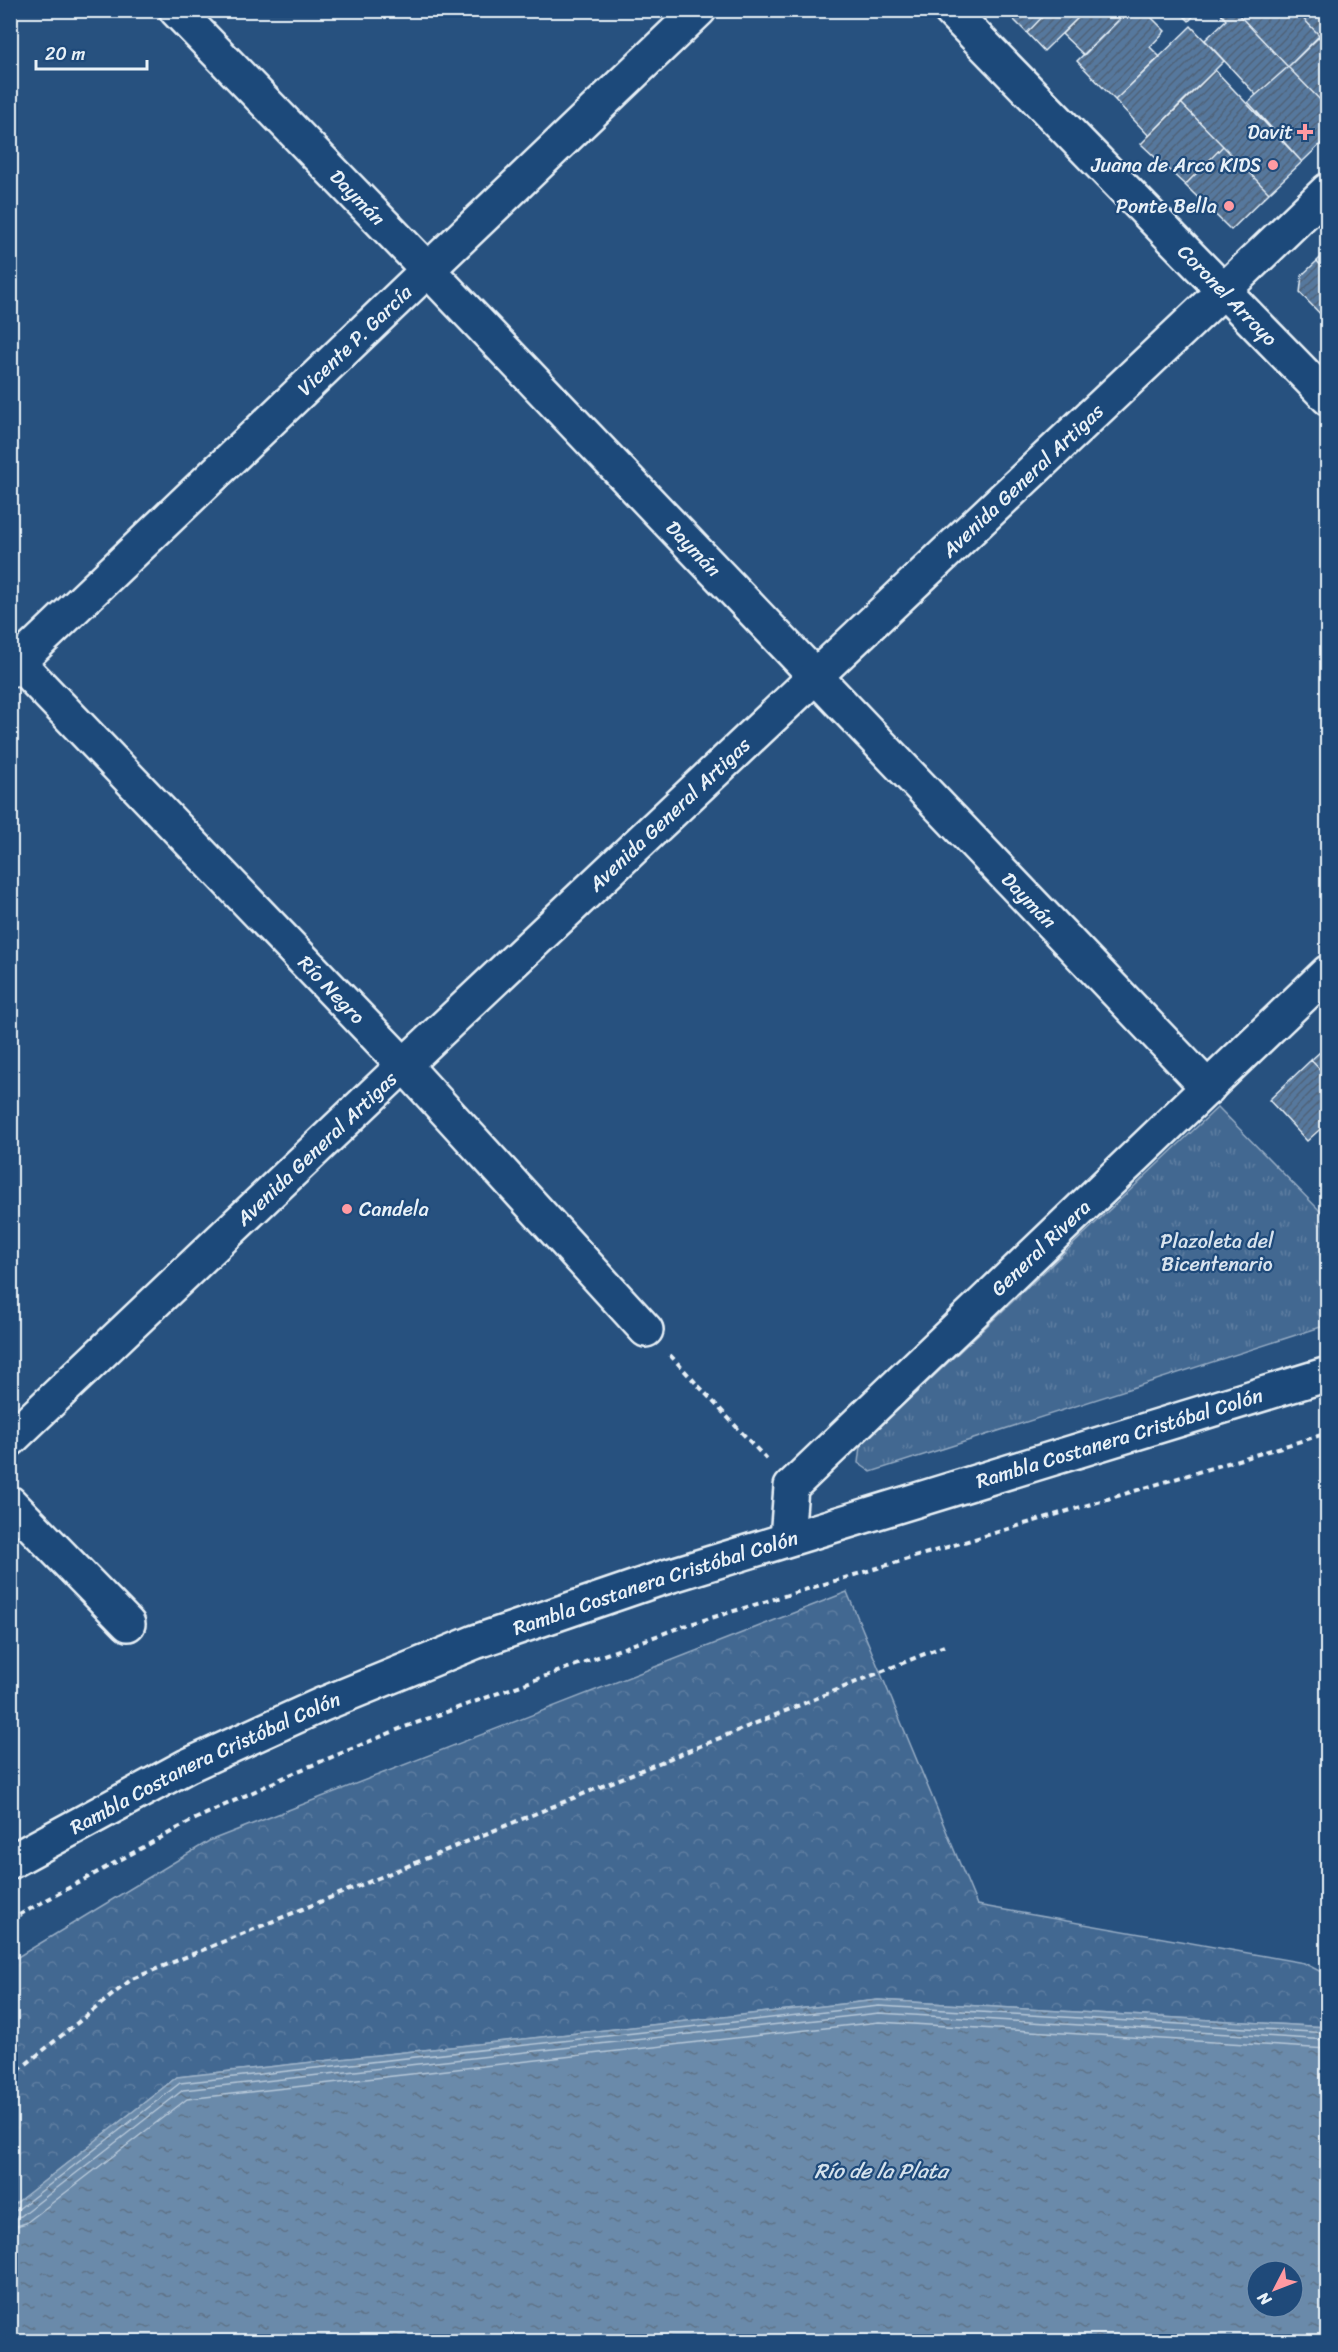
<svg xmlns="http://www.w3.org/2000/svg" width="1338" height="2352" font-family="Sriracha,sans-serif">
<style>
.forest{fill:url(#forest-crowns);stroke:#96acc4;stroke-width:1.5}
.park{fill:url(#park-tufts);stroke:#96acc4;stroke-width:1.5}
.water{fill:url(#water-ripples);stroke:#9db3c9;stroke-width:1.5;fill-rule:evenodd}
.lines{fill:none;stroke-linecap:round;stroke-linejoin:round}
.shore{stroke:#b6c8d9;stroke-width:1.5}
.building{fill:url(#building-hatch);stroke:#e8f1f8;stroke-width:1.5}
.minor-casing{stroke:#e8f1f8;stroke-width:38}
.tertiary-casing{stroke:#e8f1f8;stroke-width:38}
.path{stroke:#e8f1f8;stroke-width:4;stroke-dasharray:6 4.5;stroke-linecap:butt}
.minor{stroke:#1f4a7a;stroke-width:33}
.tertiary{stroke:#1f4a7a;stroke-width:33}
.poi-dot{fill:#ff9aa2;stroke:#1f4a7a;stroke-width:2}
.labels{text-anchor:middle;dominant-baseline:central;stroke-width:4.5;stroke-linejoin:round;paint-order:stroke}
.poi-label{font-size:20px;fill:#e8f1f8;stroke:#1f4a7a;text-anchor:end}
.street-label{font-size:20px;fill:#e8f1f8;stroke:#1f4a7a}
.park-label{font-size:20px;fill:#d8e3ee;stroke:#1f4a7a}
.water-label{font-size:21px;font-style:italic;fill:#d5e2ec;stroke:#1f4a7a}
</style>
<defs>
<pattern id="forest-crowns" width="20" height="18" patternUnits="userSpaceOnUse" patternTransform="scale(1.5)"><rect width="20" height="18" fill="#436891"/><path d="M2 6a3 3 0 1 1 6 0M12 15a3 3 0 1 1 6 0" fill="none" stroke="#5e7ea1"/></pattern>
<pattern id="park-tufts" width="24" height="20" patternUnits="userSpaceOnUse" patternTransform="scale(1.5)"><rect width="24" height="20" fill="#436891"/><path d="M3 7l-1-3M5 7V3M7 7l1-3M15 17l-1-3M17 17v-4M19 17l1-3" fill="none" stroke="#5e7ea1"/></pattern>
<pattern id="water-ripples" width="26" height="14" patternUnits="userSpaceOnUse" patternTransform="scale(1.5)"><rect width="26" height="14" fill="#6b8aaa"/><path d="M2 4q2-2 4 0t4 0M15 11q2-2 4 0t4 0" fill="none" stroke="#5e7388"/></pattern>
<pattern id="building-hatch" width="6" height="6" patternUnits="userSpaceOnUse" patternTransform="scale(1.5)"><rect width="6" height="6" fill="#57789d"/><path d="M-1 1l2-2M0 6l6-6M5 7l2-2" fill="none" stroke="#4f6278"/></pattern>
</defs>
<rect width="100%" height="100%" fill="#27517f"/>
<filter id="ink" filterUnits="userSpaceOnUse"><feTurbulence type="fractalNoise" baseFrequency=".0167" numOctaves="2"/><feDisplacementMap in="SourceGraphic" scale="12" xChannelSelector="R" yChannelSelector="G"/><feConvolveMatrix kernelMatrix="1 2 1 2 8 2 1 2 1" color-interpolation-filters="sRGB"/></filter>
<g filter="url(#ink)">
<path class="forest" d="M847 1592 977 1905 1304 1963 1327 1975V2027L878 2000 177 2077 11 2207V1961L209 1841Z"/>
<path class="park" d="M1218 1107 1327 1218V1325L871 1472 858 1463 860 1446Z"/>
<path class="water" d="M878 2000 1327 2027V2341H11V2207L177 2077ZM1257 2271H1293V2307H1257Z"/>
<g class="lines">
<path class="shore" d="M10 2211 17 2210 180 2083 879 2006 1328 2033
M10 2219 21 2216 183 2090 879 2013 1328 2040
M10 2228 26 2223 187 2099 879 2022 1328 2049"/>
</g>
<path class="building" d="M1004 10H1049L1027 33Z
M1049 10H1086L1044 51 1027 33Z
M1086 10H1129L1084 55 1062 34Z
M1129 10H1144L1165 31 1150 47 1160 57 1115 100 1077 61Z
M1178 10H1199L1189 21Z
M1218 10H1237L1238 14 1288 67 1256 95 1205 40 1226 20Z
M1242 10H1295L1320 36 1288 67 1238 14Z
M1295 10H1328V28L1320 36Z
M1191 26 1224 61 1149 136 1115 100Z
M1326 29 1328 31V108L1288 67Z
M1288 67 1328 108V137L1302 162 1248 102Z
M1215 70 1302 162 1269 193 1181 103Z
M1181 103 1223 146 1185 185 1141 144Z
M1223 146 1269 193 1231 230 1185 185Z
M1328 251V273L1317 261Z
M1317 261 1328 273V322L1300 293 1302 275Z
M1328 1045V1078L1311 1060Z
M1311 1060 1328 1078V1122L1307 1141 1269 1100Z"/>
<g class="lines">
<g class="minor-casing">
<g id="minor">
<path id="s1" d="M176 10 428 270 1208 1088"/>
<path id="s2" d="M950 10 1328 398"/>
<path id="s3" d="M10 654 404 1065 646 1330"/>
<path id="s4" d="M10 670 699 10"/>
<path d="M10 1503 128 1624"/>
<path id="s5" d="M787 1539 791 1487 1328 972"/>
</g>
</g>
<g class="tertiary-casing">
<g id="tertiary">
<path id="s6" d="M10 1440 404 1065 1223 291 1328 190"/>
<path id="s7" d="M10 1862 187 1766 321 1705 475 1642 659 1579 1328 1374"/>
</g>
</g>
<path class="path" d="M670 1355 769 1462
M10 1920 193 1820 298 1771 402 1728 684 1626 1328 1433
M10 2077 132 1979 944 1646"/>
<use href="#minor" class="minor"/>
<use href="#tertiary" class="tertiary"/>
</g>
</g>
<g class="poi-dot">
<path d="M1302 123h6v6h6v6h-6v6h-6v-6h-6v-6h6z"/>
<circle cx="1273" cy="165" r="6"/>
<circle cx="1229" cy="206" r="6"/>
<circle cx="347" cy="1209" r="6"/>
</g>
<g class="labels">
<g class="poi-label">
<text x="1293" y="132">Davit</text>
<text x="1261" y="165">Juana de Arco KIDS</text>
<text x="1217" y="206">Ponte Bella</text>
<text x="359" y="1209" text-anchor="start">Candela</text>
</g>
<g class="street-label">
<text stroke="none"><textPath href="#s1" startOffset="261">Daymán</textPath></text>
<text stroke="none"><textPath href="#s2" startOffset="398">Coronel Arroyo</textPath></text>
<text stroke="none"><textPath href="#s4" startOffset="477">Vicente P. García</textPath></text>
<text stroke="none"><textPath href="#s6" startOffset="1395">Avenida General Artigas</textPath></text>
<text stroke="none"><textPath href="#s1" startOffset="747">Daymán</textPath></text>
<text stroke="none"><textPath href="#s6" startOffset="909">Avenida General Artigas</textPath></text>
<text stroke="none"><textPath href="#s1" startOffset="1233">Daymán</textPath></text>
<text stroke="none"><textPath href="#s3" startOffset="465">Río Negro</textPath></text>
<text stroke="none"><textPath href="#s6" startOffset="423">Avenida General Artigas</textPath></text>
<text stroke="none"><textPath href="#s5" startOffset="398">General Rivera</textPath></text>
<text stroke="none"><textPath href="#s7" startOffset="1191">Rambla Costanera Cristóbal Colón</textPath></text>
<text stroke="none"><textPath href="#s7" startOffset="705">Rambla Costanera Cristóbal Colón</textPath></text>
<text stroke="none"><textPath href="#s7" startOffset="219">Rambla Costanera Cristóbal Colón</textPath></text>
</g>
<g class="park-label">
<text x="1217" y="1241">Plazoleta del<tspan x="1217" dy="23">Bicentenario</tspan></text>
</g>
<g class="water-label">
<text x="881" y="2171">Río de la Plata</text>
</g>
</g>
<rect width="1338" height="2352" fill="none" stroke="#1f4a7a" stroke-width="36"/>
<rect x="18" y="18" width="1302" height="2316" fill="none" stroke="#e8f1f8" stroke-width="2" filter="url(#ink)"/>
<g transform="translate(1275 2289) rotate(228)"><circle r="28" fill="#1f4a7a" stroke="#6f8dac" stroke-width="1.5"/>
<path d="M0-4.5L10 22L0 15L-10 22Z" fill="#ff9aa2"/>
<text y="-9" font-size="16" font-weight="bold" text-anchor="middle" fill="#e8f1f8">N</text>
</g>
<path d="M36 60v9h111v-9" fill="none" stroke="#e8f1f8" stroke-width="3"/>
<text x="45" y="60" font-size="18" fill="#e8f1f8" stroke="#1f4a7a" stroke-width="4.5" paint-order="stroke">20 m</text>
</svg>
